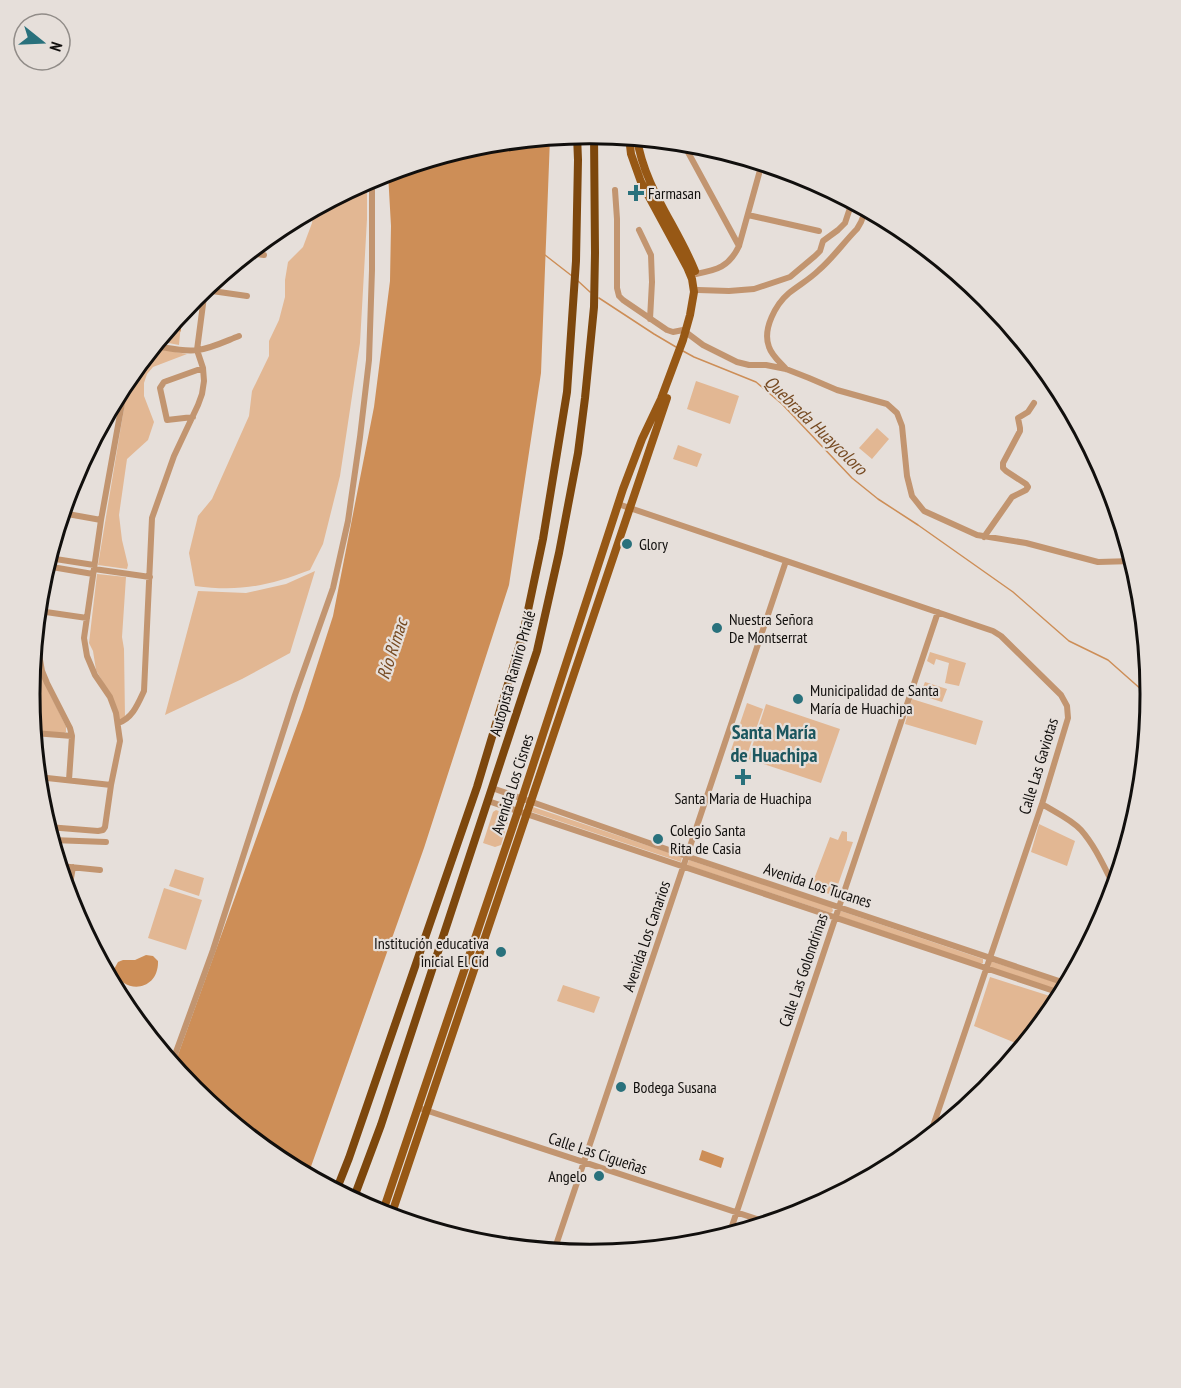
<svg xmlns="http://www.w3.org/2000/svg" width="1181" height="1388" font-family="'PT Sans Narrow',sans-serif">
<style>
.green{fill:#e2b793}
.water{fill:#cd8e57}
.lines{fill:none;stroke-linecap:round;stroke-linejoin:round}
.stream{stroke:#cd8e57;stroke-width:1.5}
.minor{stroke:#c29570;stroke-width:6}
.major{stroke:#975815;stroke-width:8}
.highway{stroke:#7d470d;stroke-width:8}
.poi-dot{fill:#29717c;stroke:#e6dfda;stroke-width:2}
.labels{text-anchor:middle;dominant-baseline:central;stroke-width:4.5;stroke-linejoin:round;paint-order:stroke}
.poi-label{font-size:16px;fill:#110f0d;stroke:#e6dfda;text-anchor:start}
.street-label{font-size:16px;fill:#110f0d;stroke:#e6dfda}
.water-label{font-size:18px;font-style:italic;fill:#764a22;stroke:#e6dfda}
.quarter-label{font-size:20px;font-weight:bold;fill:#1c565e;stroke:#e6dfda}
.rim{fill:none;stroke:#110f0d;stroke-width:3}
</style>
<rect width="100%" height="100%" fill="#e6dfda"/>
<path class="green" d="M367 181V219L360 343 340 476 323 544 310 570C268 586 240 592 195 586L189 553 198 516 212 499 249 416 252 391 269 356V341L279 320 285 297V280L288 262 303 247 312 223 314 209Z
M182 313 179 345 158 341Z
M153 348 187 354 153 367 147 374 144 383V396L154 422 148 440 127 459 119 515 122 540 128 565 127 569 98 565 128 384 135 369Z
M696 381 739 396 730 424 687 409Z
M877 428 889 439 872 459 859 448Z
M678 445 702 454 697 467 673 459Z
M315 571 290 653 242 679 165 715 198 591 246 593 286 584Z
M97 574 126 577 122 637 124 649 125 718 119 720 111 696 96 670 93 651 89 643Z
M35 641C35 673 53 699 66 726V732L64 733 34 731 30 694Z
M930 652 966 663 959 686 945 683 949 663 936 659 934 665 927 661Z
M925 682 947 689 942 702 920 695Z
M912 699 983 721 976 745 905 724Z
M747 703 763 709 747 755 731 750Z
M766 704 840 729 821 783 748 759Z
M533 807 682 857 681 862 532 812Z
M496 810 510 815 501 845 495 847 483 843 493 812Z
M1039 824 1075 841 1067 866 1031 852Z
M842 831 847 832V841L853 842 834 896 811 887 830 837 838 840Z
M689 860 832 907 833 911 831 913 687 865Z
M175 869 204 878 199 896 169 886Z
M164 888 202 900 186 950 148 938Z
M841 911 983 959V963L980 964 839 916 838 913Z
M991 962H993L1067 986 1064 992 990 967Z
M990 977 1056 998 1052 1011 1023 1046 974 1026Z
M563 985 600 997 594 1013 557 1001Z"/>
<path class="water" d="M550 138 541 373 509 585 424 848 308 1175 279 1160 194 1090 174 1066 303 709 333 616 374 407 390 281 391 226 388 173 481 144Z
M146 955 153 956 158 961C159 990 126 996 113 971L118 962 123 960H135Z
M702 1150 724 1158 721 1168 699 1160Z"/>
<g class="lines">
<path class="stream" d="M545 255 572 276
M578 281 590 292
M599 298 654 334 676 347
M180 331 181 314
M683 351 694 357 756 382 782 404 852 478 878 499 918 525 1013 592 1069 641 1108 660 1143 691 1150 705"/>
<path class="minor" d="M683 143 739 246
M615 190 617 219V288L619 296 623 300 667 330 673 332 683 330 703 345 737 362 749 365H766L786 369 809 378 837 390 887 404 897 413 902 426 907 476 912 496 924 511 977 535 1026 543 1098 562 1133 561
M748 215 819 231
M639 230 651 255 652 282 650 319
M249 253 264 255
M696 274C717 270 729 267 739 246L762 163
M205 290 247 296
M698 290 729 291 754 289 790 277 815 256 820 251 823 241 838 230 845 223 852 202
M154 346C169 348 183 352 198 350 212 348 226 341 239 336
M786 369C780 362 772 356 769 347 762 329 776 304 789 293 799 285 810 279 819 270 833 258 844 242 857 229L861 222 866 209
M193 417 167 420 160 388 164 382 203 368
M618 504 993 631 1001 636 1061 695 1067 706 1068 718 1042 804 929 1138
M62 513 101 520
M984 537 1012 497 1026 490 1028 487 1026 484 1006 471 1003 468V463L1020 431V428L1018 418 1028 412 1034 403
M49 558 94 565
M46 566 93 574
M94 569 150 577
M39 611 87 618
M41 611 37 643 42 671 47 683 70 728 72 736 69 780
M118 723C132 719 138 704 144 691L152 518 174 456 198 405 202 394 204 381 203 368 197 350 205 289
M34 733 72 736
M38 777 111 785
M492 788 692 858 1068 984
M488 801 1063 994
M1042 804C1055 812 1071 819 1081 830 1096 847 1105 869 1115 888
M48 827 98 831 103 830 105 827 111 785 120 741 116 713 110 697 95 675 87 656 84 638 101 520 126 381
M52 840 106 842
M60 866 100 870
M68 895 73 867
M172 1063 213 950 295 695 333 588 348 521 360 437 369 360 372 270V178
M419 1108 769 1223
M729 1235 938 612
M554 1251 786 561"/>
<path class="major" d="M637 138C644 187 677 226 695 271
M382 1214 518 811 623 489 642 439 661 399 683 340 690 315 694 292 692 279 687 267 641 182 631 154 629 137
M391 1216 667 398"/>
<path class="highway" d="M336 1191 349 1158 477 787 523 634 543 539 567 392 576 261 578 160 577 135
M353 1200 381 1125 537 651 559 553 578 453 585 398 594 307 595 253 594 134"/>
</g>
<g class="poi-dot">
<path d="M633 184h6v6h6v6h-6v6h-6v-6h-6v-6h6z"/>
<circle cx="627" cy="544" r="6"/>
<circle cx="717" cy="628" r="6"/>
<circle cx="798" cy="699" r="6"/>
<path d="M740 768h6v6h6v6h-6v6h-6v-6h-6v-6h6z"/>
<circle cx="658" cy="839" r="6"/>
<circle cx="501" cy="952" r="6"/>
<circle cx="621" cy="1087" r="6"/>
<circle cx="599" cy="1176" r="6"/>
</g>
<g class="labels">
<g class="poi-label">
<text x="648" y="193">Farmasan</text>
<text x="639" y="544">Glory</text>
<text x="729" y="619">Nuestra Señora<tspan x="729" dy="18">De Montserrat</tspan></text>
<text x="810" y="690">Municipalidad de Santa<tspan x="810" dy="18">María de Huachipa</tspan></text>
<text x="743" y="798" text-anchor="middle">Santa Maria de Huachipa</text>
<text x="670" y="830">Colegio Santa<tspan x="670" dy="18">Rita de Casia</tspan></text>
<text x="489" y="943" text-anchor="end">Institución educativa<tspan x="489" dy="18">inicial El Cid</tspan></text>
<text x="633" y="1087">Bodega Susana</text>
<text x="587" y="1176" text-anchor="end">Angelo</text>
</g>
<g class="street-label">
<text transform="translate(512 673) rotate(-74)">Autopista Ramiro Prialé</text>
<text transform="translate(1038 766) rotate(-73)">Calle Las Gaviotas</text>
<text transform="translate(512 784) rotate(-72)">Avenida Los Cisnes</text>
<text transform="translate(818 885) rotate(18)">Avenida Los Tucanes</text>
<text transform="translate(646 936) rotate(-71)">Avenida Los Canarios</text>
<text transform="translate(803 970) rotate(-71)">Calle Las Golondrinas</text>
<text transform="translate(598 1153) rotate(18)">Calle Las Cigueñas</text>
</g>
<g class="water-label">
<text transform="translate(816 425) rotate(44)">Quebrada Huaycoloro</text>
<text transform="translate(392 649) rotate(-72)">Río Rímac</text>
</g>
<g class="quarter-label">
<text x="774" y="732">Santa María<tspan x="774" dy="23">de Huachipa</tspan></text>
</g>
</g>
<path d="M0 0H1181V1388H0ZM40 694a550 550 0 1 1 1100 0a550 550 0 1 1-1100 0Z" fill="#e6dfda" fill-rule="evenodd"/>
<path class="rim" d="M40 694a550 550 0 1 1 1100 0a550 550 0 1 1-1100 0Z"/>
<g transform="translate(42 42) rotate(108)"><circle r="28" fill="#e6dfda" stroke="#918c88" stroke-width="1.5"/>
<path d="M0-4.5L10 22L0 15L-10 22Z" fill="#29717c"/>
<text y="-9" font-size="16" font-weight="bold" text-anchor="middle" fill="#110f0d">N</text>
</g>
</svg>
